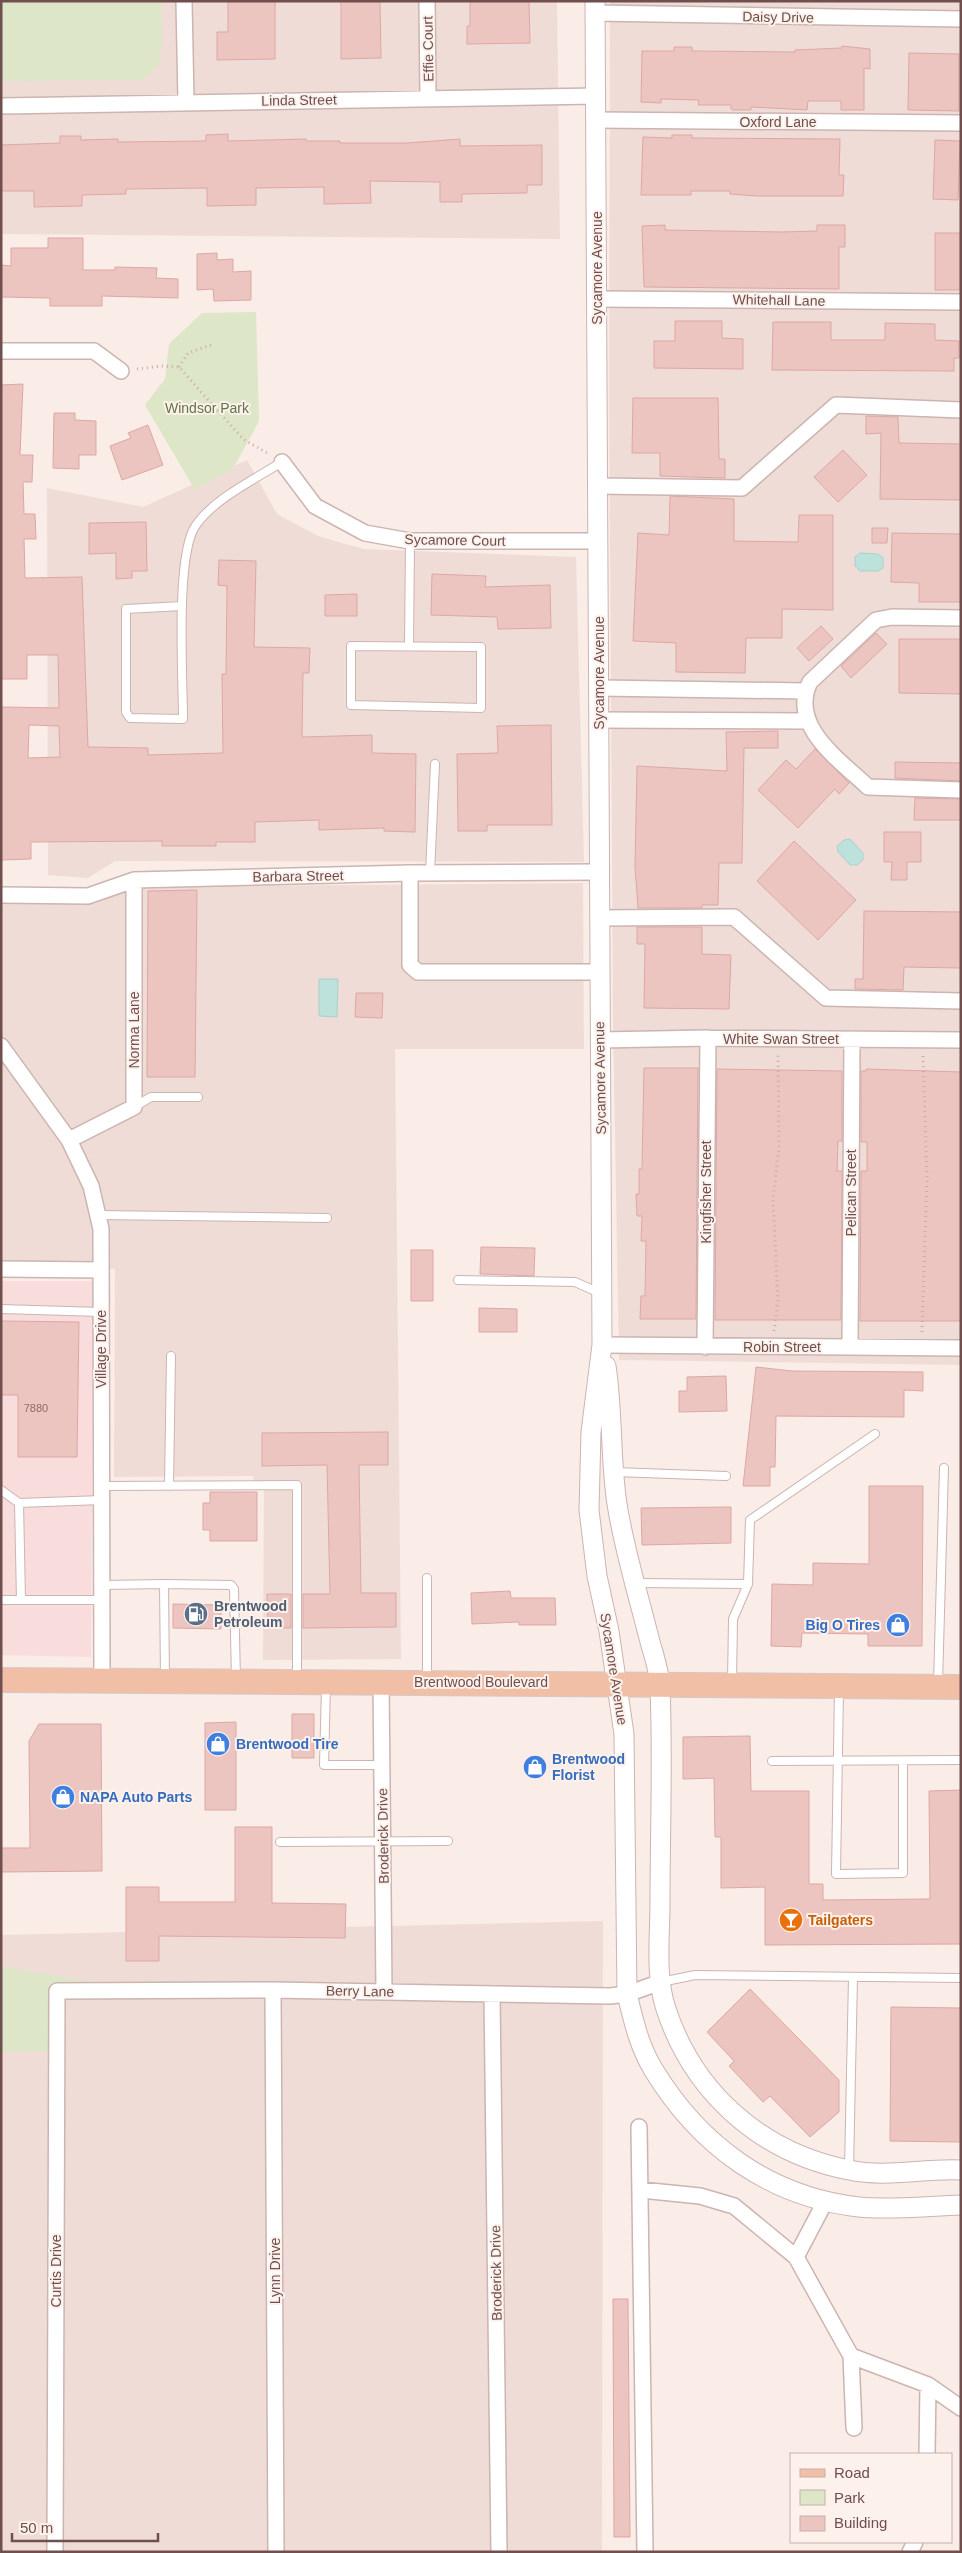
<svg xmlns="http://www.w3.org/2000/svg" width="962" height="2553" font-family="Helvetica,sans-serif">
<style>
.residential{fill:#f0dcd6}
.commercial{fill:#f9dcdc}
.green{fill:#dde6c7}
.water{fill:#bde1db;stroke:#a5d2ca}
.building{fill:#ecc5c1;stroke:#dda7a4;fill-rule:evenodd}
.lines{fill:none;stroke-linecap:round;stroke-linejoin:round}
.service-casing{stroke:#ccb4b1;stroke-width:10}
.minor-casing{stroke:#ccb4b1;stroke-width:18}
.tertiary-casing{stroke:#ccb4b1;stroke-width:21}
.primary-casing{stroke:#d4caca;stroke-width:26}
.path{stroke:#d1a8a5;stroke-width:3;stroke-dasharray:1 4;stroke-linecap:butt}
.service{stroke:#fff;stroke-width:8}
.minor{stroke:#fff;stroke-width:15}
.tertiary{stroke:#fff;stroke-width:19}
.primary{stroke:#f1bea6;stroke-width:24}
.labels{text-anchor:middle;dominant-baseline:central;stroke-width:4;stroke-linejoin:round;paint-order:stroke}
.number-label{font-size:11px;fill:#8f6c6b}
.street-label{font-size:14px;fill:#704f4e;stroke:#fdf1ec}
.park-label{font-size:14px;fill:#637548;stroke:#fdf1ec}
.service-label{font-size:14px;font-weight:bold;fill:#4e5e75;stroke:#fdf1ec;text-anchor:start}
.shop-label{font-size:14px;font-weight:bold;fill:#366cbe;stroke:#fdf1ec;text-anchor:start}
.food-label{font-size:14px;font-weight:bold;fill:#c56008;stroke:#fdf1ec;text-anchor:start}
</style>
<rect width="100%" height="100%" fill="#faece7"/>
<path class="residential" d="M1 1H557L560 239 1 234Z
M610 1H961V1365L619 1360 613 1022 609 385Z
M247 460 277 514 318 536 363 549 576 557 584 862 115 861 88 878 48 875 47 488 143 507Z
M583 883 584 1049H395L401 1659 263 1660 264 1488H256L253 1476 114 1477 115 1269 1 1267V888Z
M603 1921 602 2552H1V1935Z"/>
<path class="commercial" d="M1 1281H93L91 1657 1 1655Z"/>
<path class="green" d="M1 1H161C161 28 171 72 138 80L1 81Z
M256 312 259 421 233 469 195 490 145 405 165 379 169 344 202 313Z
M1 1966 97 1983 80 1982 54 1988 49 2002V2051L1 2052Z"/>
<path class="water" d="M860 553 878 554 883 558V568L878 571H860L855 566V557Z
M850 839 863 853V860L857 865H850L838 852 837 846 844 840Z
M319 979H338L337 1017 319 1016Z"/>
<path class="building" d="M228 1H275V59L217 60V32H228Z
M341 1H380L381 58 341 59Z
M470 1H529L530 43 467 44V26H470Z
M842 46 870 49V69L864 68V110H841V101H808L807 110 751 107V110H733L731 109V105H698L699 100 661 99V103L641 102 642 51H674V47H692V51L795 52V50L842 48Z
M909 53 959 54V111L908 110Z
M228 134V141L306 139V141H340V143H407L460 139V146L542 145V185H527V193L462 194V202H440V182L370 181 371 203 324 204V187L256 188V205L207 206V188L126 189V194L82 195V206L34 207V191H1V145L60 143V136H81V140L118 139V142L206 141V135Z
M672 135H692V138L840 139 839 175H844L843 196H757L730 194V191H691V195H641L643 137 672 138Z
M935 140 960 141 958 200 933 199Z
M665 225V230L782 232 817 231V225H845V247H839V289L644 287 642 226Z
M935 233H960V290H935Z
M48 238H83V270H115V267L157 268 156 278 178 279V298L102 296V306H50V298L1 297V265L11 266V248H48Z
M217 253V260L233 259V272L251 271V300L214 301 213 289 197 290V254Z
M675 321H722V338L743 339V369L654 368V341H675Z
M773 322H831V340H885V323L935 324V340L959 341V358H954V371L772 370Z
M23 384 20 455H33L32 482H23L24 514H35L36 539H24L25 578 82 577 88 747 148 748V755L223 753 222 674H226L227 586 218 585 219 560 256 561 254 647 310 648 309 673H303L302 737 372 735V753L416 754 415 832 384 831V828L319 830V820L255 822V842H216V846H162V841L31 842V859L1 860V707L59 708 58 655H27V679H1V385ZM29 725 59 726 60 757 28 758Z
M633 398H718L719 459H725V478L660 476V453H632Z
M54 413H75V420L96 421V455H79V469L53 468Z
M866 416 898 417 899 443 961 444V500L880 499 881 433 866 434Z
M148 425 163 465 122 480 110 446 131 438 128 433Z
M843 450 867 475 838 502 814 477Z
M670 496 734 499V541L798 542 799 515H833V610L782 609V638H746L745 673 676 672V643L633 641 638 533 669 535Z
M146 522 147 571H132V578L116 579V553L89 554V523Z
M872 528H888L887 543H872Z
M892 533 961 534V602H919V583L891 582Z
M432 574 486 576 485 587 550 585 551 628 498 629 497 617 431 615Z
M357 594V616H325V595Z
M821 626 833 639 809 661 797 648Z
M876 633 887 644 851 678 841 666Z
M899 639H961V694L899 693Z
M551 725 552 825H487V831H458L457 754 498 753 497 726Z
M778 731V748H744L742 863H719L718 905H702V908H638L635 867 637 766 727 771 726 732Z
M815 749 849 783 839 794 835 789 798 828 758 790 786 760 796 769Z
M895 762 961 763V781L895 778Z
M915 798 961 799V820H914Z
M884 832H921V862H907V880H891L892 862H884Z
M794 841 856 900 818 940 757 881Z
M197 890 195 1077H147L148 891Z
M864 911 961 912V968L904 967 903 990 855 989V979H863Z
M637 927H702V954L731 955 729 1009 644 1008 645 944H637Z
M356 993H383L382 1018 355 1017Z
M644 1068H698L696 1319H640L641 1296H645L646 1241H641L642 1216H637L636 1194H639V1169H642Z
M717 1069 842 1071V1141H838L837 1171H842L841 1320H715Z
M866 1069 961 1072V1321H860L861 1171H867V1142H861V1071H866Z
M481 1247 535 1248 534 1276 480 1274Z
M411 1250H433V1301H411Z
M479 1308 517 1309V1332H479Z
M1 1321 79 1322 77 1457H18V1395H1Z
M756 1367 792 1371 923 1372V1391L904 1390V1417L776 1416 775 1467H770V1486H743Z
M726 1376 727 1411 679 1412V1391H687V1377Z
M388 1432V1465H359L361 1593H396V1627L303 1628V1594H330L327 1465 262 1466V1433Z
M869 1486H923L922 1646H868V1634L802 1633 801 1647 771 1646 772 1584 813 1585V1563L869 1564Z
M210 1492H257V1541H210V1530H203V1503H210Z
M731 1507V1543L642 1545 641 1508Z
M510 1591 511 1598H555L556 1625H519V1622L472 1624 471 1593Z
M267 1594H291V1628H268Z
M173 1604 221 1605V1629L173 1628Z
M292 1714H314V1758H292Z
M236 1722V1810H205V1723Z
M39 1724H101L102 1871 1 1872V1848H30L29 1741Z
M750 1736 751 1791H809V1884H823V1900L930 1899 929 1791 961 1790V1944L765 1945V1887L721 1888V1837H715L714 1778 683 1779V1737Z
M235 1827H272V1903L346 1904 345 1938 159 1936V1961H126V1887H159V1902H235Z
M750 1989 839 2080V2112L810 2137 770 2096 763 2102 729 2066 734 2061 707 2032Z
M891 2007 961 2008V2142L890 2141Z
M613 2299H628L630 2537H614Z"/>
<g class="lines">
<g class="service-casing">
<path id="service" d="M182 606 126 609V712L130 718 183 719C183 678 175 554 196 525 214 499 255 479 282 462
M351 646 481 647V708L351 705Z
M409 646 410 541
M430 873 435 764
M134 1107 151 1097H198
M98 1215 327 1218
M458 1280 575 1282 600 1293
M1 1309 101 1312
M615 1472 726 1476
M102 1486 297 1485V1678
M169 1486 171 1356
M1 1490 19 1503 102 1500
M19 1503 21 1600
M427 1578V1680
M636 1583 748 1584 750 1520 875 1434
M102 1585 164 1584
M1 1600H102
M165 1679 164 1584 231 1585 234 1589 236 1680
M732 1682 733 1619 748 1584
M938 1684 944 1468
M326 1686 324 1765H382
M839 1689 836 1874 903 1873V1761
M772 1761 961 1760
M280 1842 448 1841
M661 1982 695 1975 961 1978
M849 2169 853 1977"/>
</g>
<g class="minor-casing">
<path id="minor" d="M184 1 186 102
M427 1 428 97
M595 13 961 19
M1 106 596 96
M596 120 961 123
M598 299 961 302
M1 351H94L121 371
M282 462 315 506 365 533 410 541H597
M597 486 742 488 836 405 961 410
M961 618 892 617 876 620 810 682C788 726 841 761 868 787L961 790
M600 688 805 691
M599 720 807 721
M410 873V965L418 972H599
M1 895 88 896 134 880 410 873 598 872
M600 918 734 917 826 998 961 1001
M600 1040 708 1038 961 1040
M1 1046 69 1140 91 1186 101 1229 102 1681
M69 1140 134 1107V880
M1 1269 101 1270
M602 1345 961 1348
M705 1347 708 1038
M850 1347 852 1039
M381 1681 384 1991
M273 1990 276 2552
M492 1995 499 2552
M639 2127 645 2552
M641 2190 700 2196 734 2206 796 2257 851 2356 854 2428
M796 2257 826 2200
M851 2356 928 2385 961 2408
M927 2454 928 2385
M55 2552 57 1991 273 1990 610 1996 627 1994 661 1982
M910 2552 915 2542"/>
</g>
<g class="tertiary-casing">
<path id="tertiary" d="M595 1 602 1345 591 1432 589 1510 597 1576 609 1631 624 1734 627 1994C633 2019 639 2046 653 2069 699 2145 769 2197 859 2207 890 2210 928 2206 961 2205
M606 1366C613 1411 610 1458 617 1504 624 1549 638 1594 649 1638 653 1654 660 1671 660 1688 663 1759 660 1831 660 1903 660 1937 655 1976 666 2009 694 2094 762 2153 849 2170 886 2178 923 2168 961 2170"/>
</g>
<g class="primary-casing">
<path id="primary" d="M1 1680 961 1687"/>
</g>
<path class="path" d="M179 367 188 353 214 344
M137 369 161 366 179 367 243 439 269 454
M774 1331 778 1302 773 1199 779 1148 778 1053
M922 1332 927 1177 923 1056"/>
<use href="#service" class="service"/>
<use href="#minor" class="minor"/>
<use href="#tertiary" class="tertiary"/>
<use href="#primary" class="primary"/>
</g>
<defs>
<g id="fuel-disc" transform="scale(1.25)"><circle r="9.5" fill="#5c6f8a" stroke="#fdf1ec"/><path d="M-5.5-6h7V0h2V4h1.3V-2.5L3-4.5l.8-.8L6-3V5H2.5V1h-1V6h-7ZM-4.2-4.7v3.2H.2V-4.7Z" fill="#fff"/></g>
<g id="shop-disc" transform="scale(1.25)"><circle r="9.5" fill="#3f7fe0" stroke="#fdf1ec"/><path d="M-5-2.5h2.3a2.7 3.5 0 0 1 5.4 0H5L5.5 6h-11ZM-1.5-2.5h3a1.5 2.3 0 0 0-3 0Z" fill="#fff"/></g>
<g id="bar-disc" transform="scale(1.25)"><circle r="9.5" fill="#e8710a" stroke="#fdf1ec"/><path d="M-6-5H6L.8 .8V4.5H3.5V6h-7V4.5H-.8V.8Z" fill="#fff"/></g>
</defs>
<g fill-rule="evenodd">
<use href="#fuel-disc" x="196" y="1614"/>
<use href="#shop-disc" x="898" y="1625"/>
<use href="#shop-disc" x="218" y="1744"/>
<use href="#shop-disc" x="535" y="1767"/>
<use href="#shop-disc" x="63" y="1797"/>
<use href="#bar-disc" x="791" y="1920"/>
</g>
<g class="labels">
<g class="number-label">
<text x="36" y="1408">7880</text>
</g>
<g class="street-label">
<text transform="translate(778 17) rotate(1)">Daisy Drive</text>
<text transform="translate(428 49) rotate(-91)">Effie Court</text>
<text transform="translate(299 100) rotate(-1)">Linda Street</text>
<text x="778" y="122">Oxford Lane</text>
<text transform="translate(597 268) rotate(-90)">Sycamore Avenue</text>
<text transform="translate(779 300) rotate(1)">Whitehall Lane</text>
<text transform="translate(455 540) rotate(1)">Sycamore Court</text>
<text transform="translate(599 673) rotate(-90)">Sycamore Avenue</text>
<text transform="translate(298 876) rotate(-1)">Barbara Street</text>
<text transform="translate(134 1030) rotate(-90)">Norma Lane</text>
<text x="781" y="1039">White Swan Street</text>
<text transform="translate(600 1078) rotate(-91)">Sycamore Avenue</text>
<text transform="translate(706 1192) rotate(-90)">Kingfisher Street</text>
<text transform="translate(851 1193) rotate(-90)">Pelican Street</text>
<text x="782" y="1347">Robin Street</text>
<text transform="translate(101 1349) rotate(-90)">Village Drive</text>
<text transform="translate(614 1669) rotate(81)">Sycamore Avenue</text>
<text x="481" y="1682">Brentwood Boulevard</text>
<text transform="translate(383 1836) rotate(-91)">Broderick Drive</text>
<text transform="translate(360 1991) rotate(1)">Berry Lane</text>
<text transform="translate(56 2271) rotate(-90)">Curtis Drive</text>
<text transform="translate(275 2271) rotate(-90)">Lynn Drive</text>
<text transform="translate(496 2273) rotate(-91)">Broderick Drive</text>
</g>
<g class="park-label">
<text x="207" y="408">Windsor Park</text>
</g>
<g class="service-label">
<text x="214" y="1606">Brentwood<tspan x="214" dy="16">Petroleum</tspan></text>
</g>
<g class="shop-label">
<text x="880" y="1625" text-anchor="end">Big O Tires</text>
<text x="236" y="1744">Brentwood Tire</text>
<text x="552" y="1759">Brentwood<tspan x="552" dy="16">Florist</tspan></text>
<text x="80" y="1797">NAPA Auto Parts</text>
</g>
<g class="food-label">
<text x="808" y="1920">Tailgaters</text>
</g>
</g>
<rect width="962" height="2553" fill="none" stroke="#704f4e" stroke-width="5"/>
<rect x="790" y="2453" width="162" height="90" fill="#fdf1ec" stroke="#c5b0ad"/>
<rect x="800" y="2469" width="25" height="8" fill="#f1bea6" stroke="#c5b0ad"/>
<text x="834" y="2478" font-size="15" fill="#704f4e">Road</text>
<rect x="800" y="2490" width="25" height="15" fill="#dde6c7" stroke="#c5b0ad"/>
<text x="834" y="2503" font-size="15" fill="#704f4e">Park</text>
<rect x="800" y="2516" width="25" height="15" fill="#ecc5c1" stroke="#c5b0ad"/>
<text x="834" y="2528" font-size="15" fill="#704f4e">Building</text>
<path d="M12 2533v8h146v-8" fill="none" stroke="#704f4e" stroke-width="2.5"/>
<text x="20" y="2533" font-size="15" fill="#704f4e" stroke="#fdf1ec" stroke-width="4" paint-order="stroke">50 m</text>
</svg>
